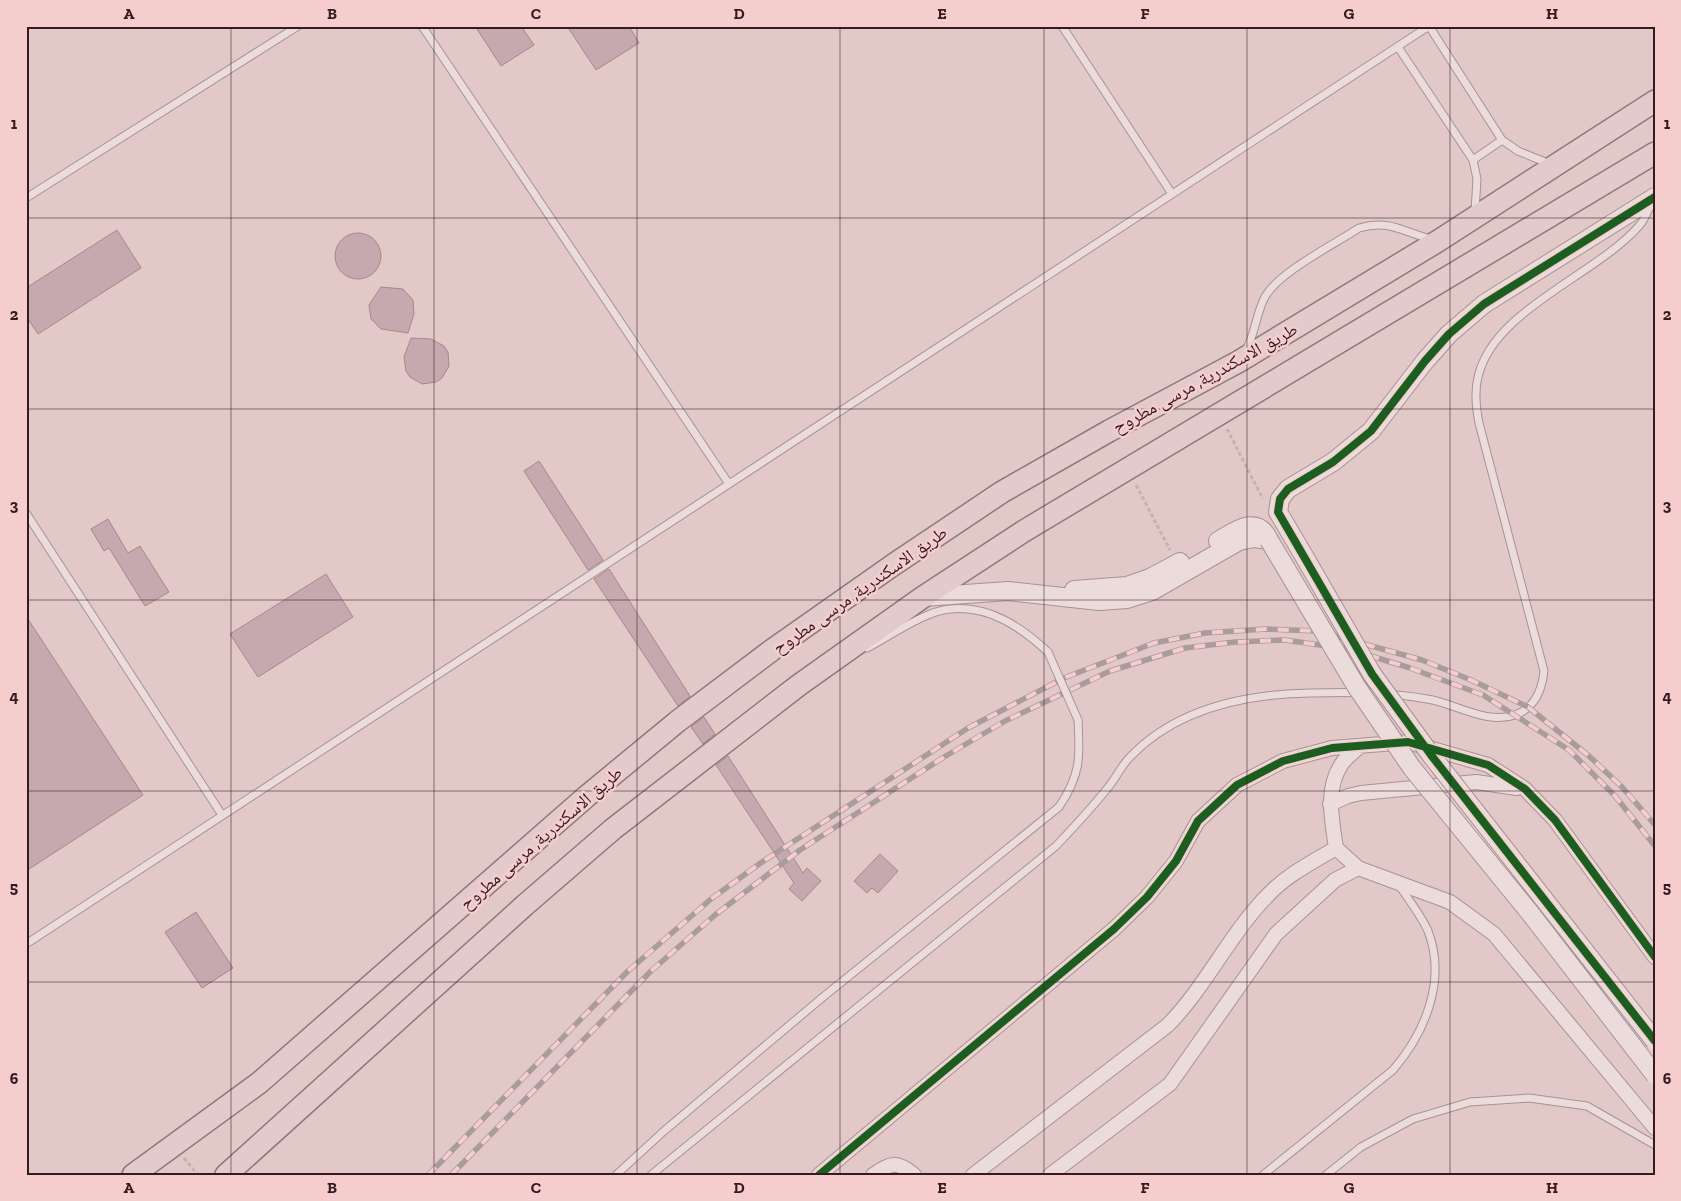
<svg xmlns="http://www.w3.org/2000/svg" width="1681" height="1201" font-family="'Zilla Slab','Noto Naskh Arabic',serif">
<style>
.building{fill:#c6a9ae;stroke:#a3888d}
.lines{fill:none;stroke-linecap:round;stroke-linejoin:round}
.service-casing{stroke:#a79294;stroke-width:9}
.minor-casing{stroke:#a79294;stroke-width:16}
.tertiary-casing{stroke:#a79294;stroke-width:20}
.primary-casing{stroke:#8d797b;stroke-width:24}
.path{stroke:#c3b2b3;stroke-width:3;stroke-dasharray:4 2.5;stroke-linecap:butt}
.service{stroke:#ebdbdb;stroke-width:7}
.minor{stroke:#ebdbdb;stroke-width:14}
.tertiary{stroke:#ebdbdb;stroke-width:18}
.primary{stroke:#e3cbcc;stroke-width:21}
.rail-casing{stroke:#aa9b9c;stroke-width:5.5}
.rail{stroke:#f6cdcd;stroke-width:4;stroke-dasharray:11;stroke-linecap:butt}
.service-bridge-casing{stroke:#a79294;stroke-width:9;stroke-linecap:butt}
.tertiary-bridge-casing{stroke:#a79294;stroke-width:20;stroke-linecap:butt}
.service-bridge{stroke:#ebdbdb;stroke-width:7}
.tertiary-bridge{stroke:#ebdbdb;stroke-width:18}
.cycleway-casing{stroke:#f6cdcd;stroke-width:11}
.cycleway{stroke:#1b5e20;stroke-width:8}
.grid{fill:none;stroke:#351b21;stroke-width:1;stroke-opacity:0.55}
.labels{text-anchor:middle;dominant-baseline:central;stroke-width:5;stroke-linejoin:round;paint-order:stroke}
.street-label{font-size:18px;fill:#351b21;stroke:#f6cdcd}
.neatline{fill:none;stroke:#351b21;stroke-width:2}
.grid-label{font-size:16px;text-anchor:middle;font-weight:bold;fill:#351b21}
</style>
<rect width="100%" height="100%" fill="#e3c8c8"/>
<path class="building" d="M475 26H521L534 45 501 66Z
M567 26H629L639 43 596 70Z
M117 230 141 268 38 334 26 316V288Z
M335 256a23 23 0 1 1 46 0a23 23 0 1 1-46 0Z
M381 287 403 289 413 300 414 314 408 333 381 329 371 319 369 305Z
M411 338 431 339 444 346 448 352 449 366 442 378 436 382 422 384 410 377 406 371 404 357Z
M539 461 603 560 588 570 524 471Z
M108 519 128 553 140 546 169 592 145 606 109 548 104 551 91 529Z
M609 569 690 696 678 706 594 579Z
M326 574 353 617 258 677 230 634Z
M26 616 143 795 26 871Z
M704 717 715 734 703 744 691 727Z
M728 756 803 873 807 868 821 881 802 901 789 889 794 883 716 765Z
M880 854 898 871 878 893 872 888 867 893 854 881Z
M196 912 233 968 202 988 165 932Z"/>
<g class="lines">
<g class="service-casing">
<path id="service" d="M422 26 729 484
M1062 26 1172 194
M1429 26 1502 140 1518 151 1550 164
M1398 47 1473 160 1477 179 1475 211
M1473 160 1502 140
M26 198 298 26
M1246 350C1255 334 1256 315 1264 299 1275 274 1335 244 1359 228 1389 219 1403 232 1431 239
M26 513 222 815
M867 648C890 636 925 611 950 609 989 605 1021 627 1048 652
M26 944 1429 26
M616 1175 664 1131 823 997 1059 807C1081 774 1080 758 1078 720
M651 1175 1056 846C1073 828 1090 810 1106 790 1115 780 1121 766 1130 757 1177 708 1246 694 1311 693 1350 692 1388 692 1427 699 1455 703 1486 725 1515 715 1535 708 1542 690 1544 671L1479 423C1476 408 1474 393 1478 377 1493 310 1595 276 1639 226 1644 221 1647 213 1650 206
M1263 1175 1393 1070C1425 1033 1447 980 1428 931 1421 915 1408 899 1399 885
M1326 1175 1361 1147 1413 1119 1470 1102 1529 1098 1587 1106 1655 1145"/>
</g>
<g class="minor-casing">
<path id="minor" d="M1360 746C1354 752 1345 758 1341 765 1325 790 1332 820 1336 848L1358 868 1450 902 1494 934 1655 1128
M1330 804 1348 796 1361 793 1476 782 1517 788
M819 1175 1114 929 1147 897 1176 861 1198 821 1237 785 1283 761 1332 748 1408 742 1488 765 1525 789 1555 820 1655 957
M873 1175C891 1163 896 1160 914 1175
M973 1175 1168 1025C1207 985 1230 933 1269 894 1288 874 1313 862 1336 848
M1050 1175 1170 1084 1276 934 1335 880 1358 868"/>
</g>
<g class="tertiary-casing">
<path id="tertiary" d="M1218 541C1235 531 1257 514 1269 540
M1304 556 1278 512 1280 499 1288 489 1333 462 1371 431 1425 361 1449 334 1484 304 1655 197
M1074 590 1127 586 1150 578 1180 562
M923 597 1008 591 1099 601 1127 599 1152 591 1239 541 1254 538 1269 540"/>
</g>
<g class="primary-casing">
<path id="primary" d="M133 1175 259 1083 587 796 678 721 772 650 893 565 1002 492 1109 431 1238 362 1438 241 1655 101
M226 1175 525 905 613 829 799 685 923 597 1024 531 1655 153"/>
</g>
<path class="path" d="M1227 429 1263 499
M1136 485 1170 550
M184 1158 198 1175"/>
<use href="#service" class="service"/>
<use href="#minor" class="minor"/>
<use href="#tertiary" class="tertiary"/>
<use href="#primary" class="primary"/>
<g class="rail-casing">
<path id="rail" d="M428 1175 628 971 711 899 762 862 968 728 1064 678 1154 643 1205 633 1266 629 1317 631 1422 660 1471 680 1528 707 1589 756 1622 787 1655 825
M451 1175 651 971 715 915 800 850 944 757 1005 721 1110 671 1185 648 1235 642 1285 640 1348 649 1410 668 1483 695 1569 750 1615 796 1655 846"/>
</g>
<use href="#rail" class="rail"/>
<g class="service-bridge-casing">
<path id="service-bridge" d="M1048 652 1078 720"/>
</g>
<g class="tertiary-bridge-casing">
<path id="tertiary-bridge" d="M1269 540 1356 686 1412 768 1530 913 1655 1075
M1304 556 1372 674 1431 755 1655 1041"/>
</g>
<use href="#service-bridge" class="service-bridge"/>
<use href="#tertiary-bridge" class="tertiary-bridge"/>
<g class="cycleway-casing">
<path id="cycleway" d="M1655 197 1484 304 1449 334 1425 361 1371 431 1333 462 1288 489 1280 499 1278 512 1372 674 1431 755 1655 1041
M819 1175 1114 929 1147 897 1176 861 1198 821 1237 785 1283 761 1332 748 1408 742 1488 765 1525 789 1555 820 1655 957"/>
</g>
<use href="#cycleway" class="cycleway"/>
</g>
<path class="grid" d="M231 26V1175M434 26V1175M637 26V1175M840 26V1175M1044 26V1175M1247 26V1175M1450 26V1175M26 218H1655M26 409H1655M26 600H1655M26 791H1655M26 982H1655"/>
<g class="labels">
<g class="street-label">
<text transform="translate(1205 378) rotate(-29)">طريق الاسكندرية, مرسى مطروح</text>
<text transform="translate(860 590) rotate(-35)">طريق الاسكندرية, مرسى مطروح</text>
<text transform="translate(541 838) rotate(-41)">طريق الاسكندرية, مرسى مطروح</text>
</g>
</g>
<rect width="1681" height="1201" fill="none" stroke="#f6cdcd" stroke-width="55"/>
<rect x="28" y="28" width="1626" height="1146" class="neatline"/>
<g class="grid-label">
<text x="129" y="19">A</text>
<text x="332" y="19">B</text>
<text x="536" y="19">C</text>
<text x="739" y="19">D</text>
<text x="942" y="19">E</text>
<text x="1145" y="19">F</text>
<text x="1349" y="19">G</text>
<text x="1552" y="19">H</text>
<text x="14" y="129">1</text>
<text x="1667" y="129">1</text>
<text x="14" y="320">2</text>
<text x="1667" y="320">2</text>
<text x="14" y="511">3</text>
<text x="1667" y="511">3</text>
<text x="14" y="702">4</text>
<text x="1667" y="702">4</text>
<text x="14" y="893">5</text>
<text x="1667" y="893">5</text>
<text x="14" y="1084">6</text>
<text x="1667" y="1084">6</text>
<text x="129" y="1193">A</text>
<text x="332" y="1193">B</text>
<text x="536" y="1193">C</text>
<text x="739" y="1193">D</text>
<text x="942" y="1193">E</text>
<text x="1145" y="1193">F</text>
<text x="1349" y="1193">G</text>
<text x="1552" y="1193">H</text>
</g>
</svg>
